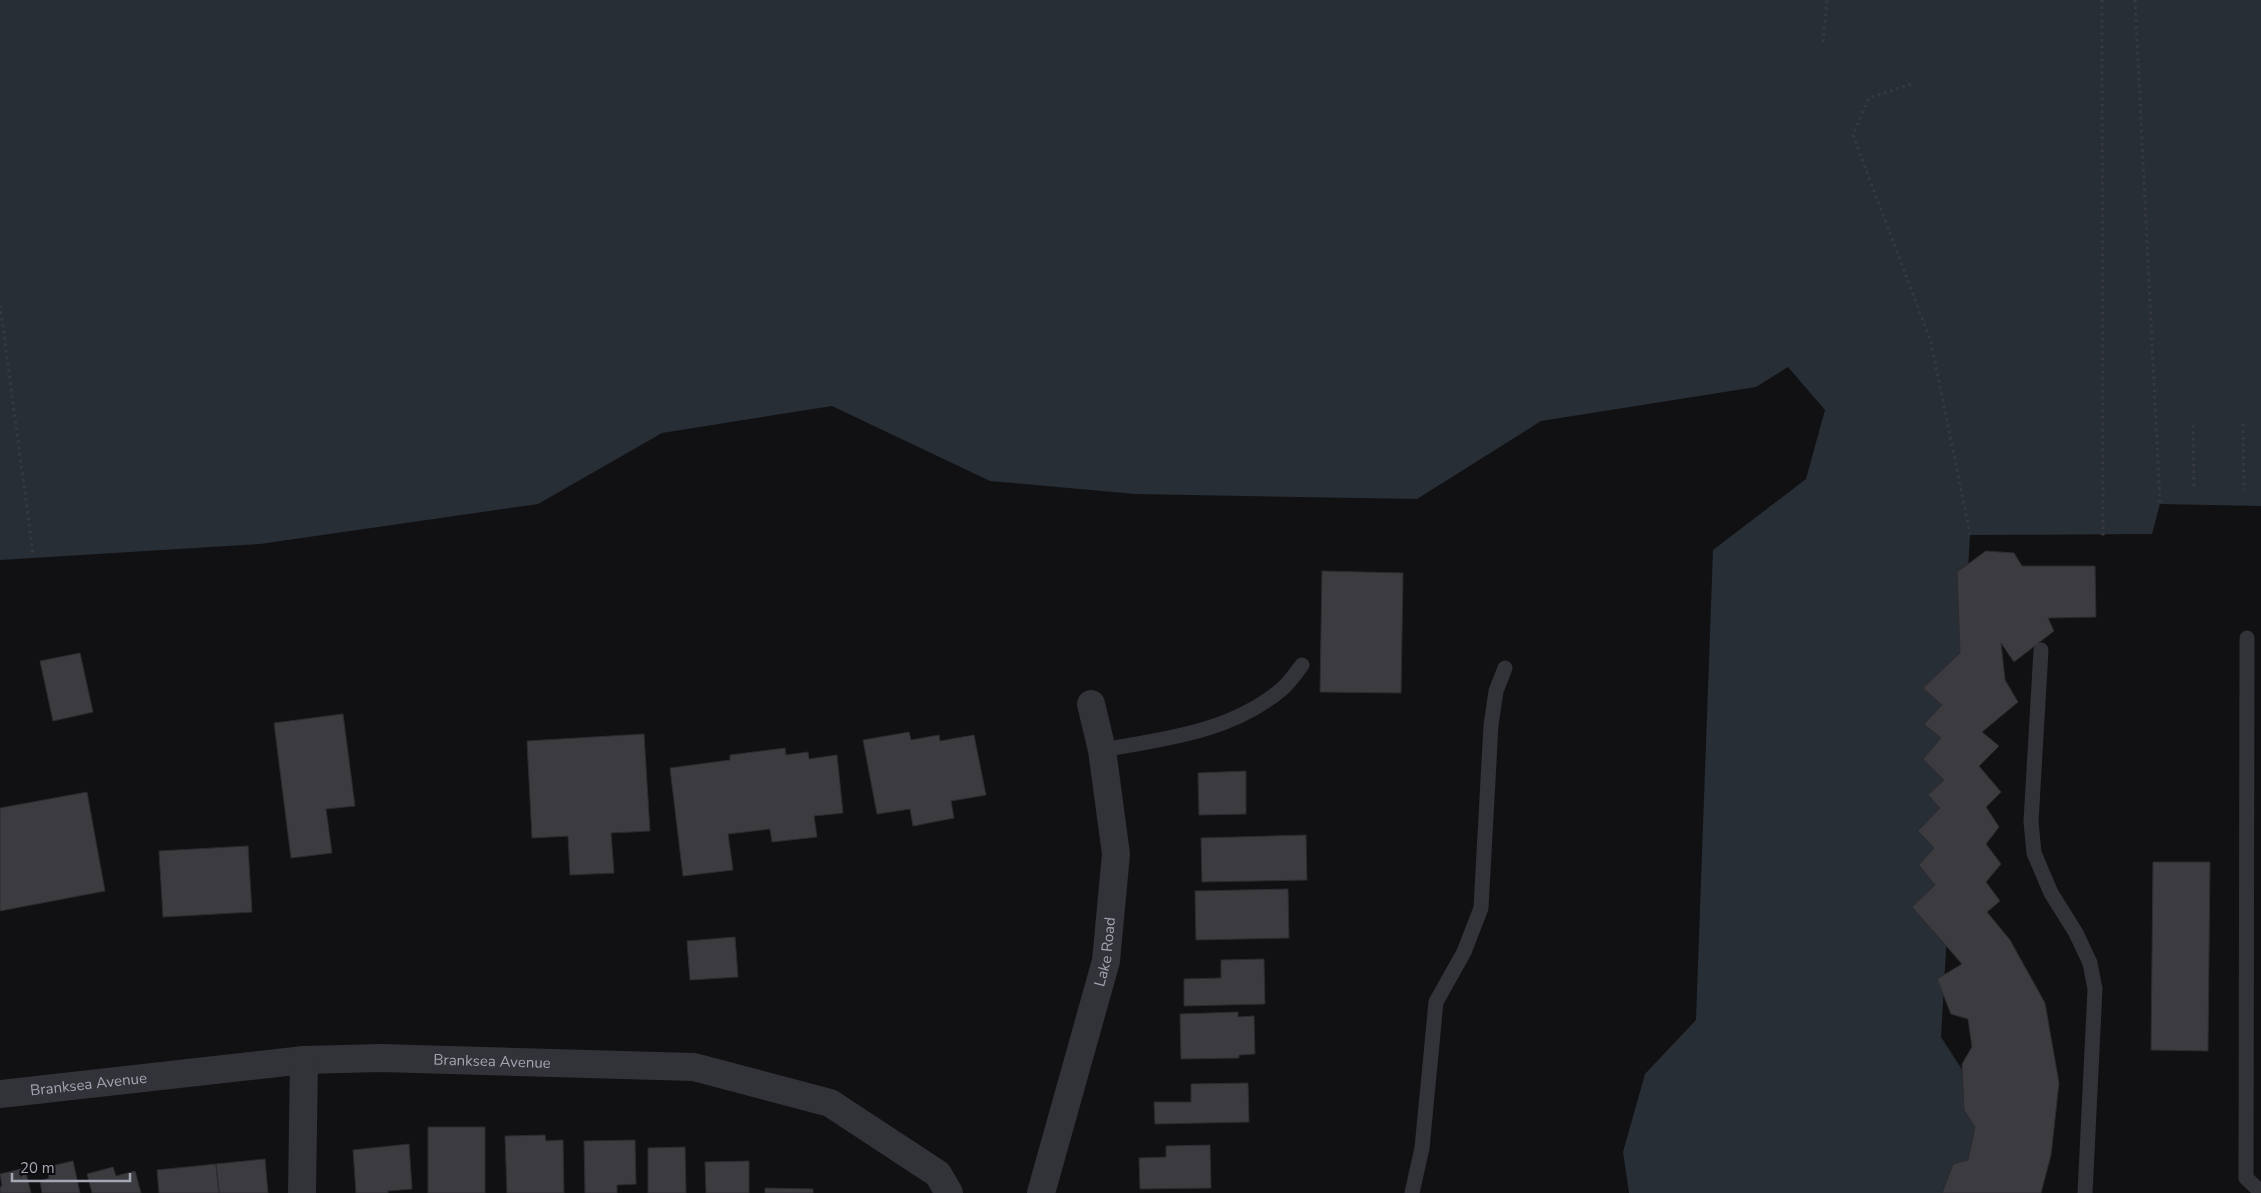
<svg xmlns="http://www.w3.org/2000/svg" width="2261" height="1193" font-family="'Nunito Sans',sans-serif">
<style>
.water{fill:#282e36}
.building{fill:#3c3b40;stroke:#2c2b2f}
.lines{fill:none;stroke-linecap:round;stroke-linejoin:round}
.path{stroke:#38393f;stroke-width:3;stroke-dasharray:2.5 4;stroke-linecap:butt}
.service{stroke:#323338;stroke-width:15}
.minor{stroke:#323338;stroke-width:28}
.labels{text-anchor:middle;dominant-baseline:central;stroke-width:4;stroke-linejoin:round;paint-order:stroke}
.street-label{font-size:15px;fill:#a3a6b3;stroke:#0d0c0e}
</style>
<rect width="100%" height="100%" fill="#111113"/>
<path class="water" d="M0 0H2261V506L2160 504 2152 534 1970 535 1941 1037 1981 1099 1986 1193H1629L1623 1152 1645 1074 1696 1020 1713 550 1806 479 1825 410 1788 367 1756 387 1541 421 1417 499 1135 494 990 481 832 406 662 433 538 504 260 544 0 560Z"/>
<path class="building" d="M1986 551 2014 553 2022 566H2095L2096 617 2048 618 2054 631 2014 662 2001 643 2005 680 2018 702 1982 732 1999 746 1979 766 2001 792 1986 807 1999 827 1986 844 2001 864 1986 882 2000 901 1987 912 2010 940 2045 1003 2059 1083 2051 1155 2041 1193H1942L1953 1164 1968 1160 1975 1127 1964 1110 1962 1064 1972 1047 1968 1019 1951 1014 1937 979 1962 964 1912 907 1935 885 1919 865 1934 848 1918 831 1940 808 1928 795 1944 780 1923 759 1941 738 1924 724 1942 705 1923 688 1960 653 1957 572Z
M1322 571 1403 573 1401 693 1320 692Z
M80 653 93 712 53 721 40 661Z
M343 714 355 806 326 809 332 853 291 858 274 723Z
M909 732 911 740 939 735 940 741 974 735 986 795 951 801 954 818 913 826 910 809 877 814 863 740Z
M644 734 650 831 611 833 614 873 570 875 568 836 532 838 527 741Z
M785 748 786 755 808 752 809 759 837 755 843 813 814 816 817 837 772 842 770 829 728 834 733 870 683 876 670 768 730 760V755Z
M1246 771V814L1199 815 1198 773Z
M87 792 105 891 0 911V808Z
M1306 835 1307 880 1202 882 1201 838Z
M248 846 252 912 163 917 159 851Z
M2153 862H2210L2208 1051 2151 1050Z
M1288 889 1289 938 1196 940 1195 891Z
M735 937 738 977 690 980 687 941Z
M1264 959 1265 1004 1184 1006V979L1221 978V960Z
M1238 1012V1017L1254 1016 1255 1054 1239 1055V1058L1181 1059 1180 1014Z
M1248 1083 1249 1122 1155 1124 1154 1102H1191V1084Z
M428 1127H485V1193H428Z
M545 1135 546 1141 563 1140 564 1193H507L505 1136Z
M635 1140 636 1184 617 1185V1193H585L584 1141Z
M409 1144 412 1189 388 1191V1193H356L353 1150Z
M1210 1145 1211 1188 1140 1189 1139 1158 1166 1157V1146Z
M685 1147 686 1193H648V1148Z
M265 1159 268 1193H219L216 1164Z
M73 1161 80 1193H42L40 1181 49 1178 47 1167Z
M749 1161V1193H706L705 1162Z
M216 1164 219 1193H159L157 1170Z
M113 1167 116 1176 135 1171 141 1193H92L87 1174Z
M25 1168 31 1193H0V1187L2 1186 0 1174Z
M765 1188 813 1189V1193H765Z"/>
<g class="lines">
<path class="path" d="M2102 0 2103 537
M2135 0 2160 504
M1823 42 1827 0
M1911 84 1869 98 1853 135 1931 342 1970 534
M0 305 33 554
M2243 424 2244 490
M2193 425 2194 490"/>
<path class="service" d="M2247 638 2246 1178 2261 1192
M2041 650 2031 822 2034 853 2051 893 2076 933 2090 963 2095 989 2085 1193
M1102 750C1165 739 1231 732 1282 689 1290 682 1296 673 1302 665
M1412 1193 1422 1148 1436 1002 1464 952 1481 908 1491 725 1496 691 1505 668"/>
<g class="minor">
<path id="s1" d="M0 1094 304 1060 381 1058 694 1067 830 1103 938 1174 949 1193"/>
<path d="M302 1193 304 1060"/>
<path id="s2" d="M1041 1193 1106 961 1116 854 1102 750 1091 704"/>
</g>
</g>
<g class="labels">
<g class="street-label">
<text stroke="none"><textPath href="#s2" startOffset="250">Lake Road</textPath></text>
<text stroke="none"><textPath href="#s1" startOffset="494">Branksea Avenue</textPath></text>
<text stroke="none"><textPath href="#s1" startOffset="89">Branksea Avenue</textPath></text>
</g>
</g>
<path d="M12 1173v8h118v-8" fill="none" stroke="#a3a6b3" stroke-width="2.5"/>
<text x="20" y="1173" font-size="15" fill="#a3a6b3" stroke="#0d0c0e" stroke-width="4" paint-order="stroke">20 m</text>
</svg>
